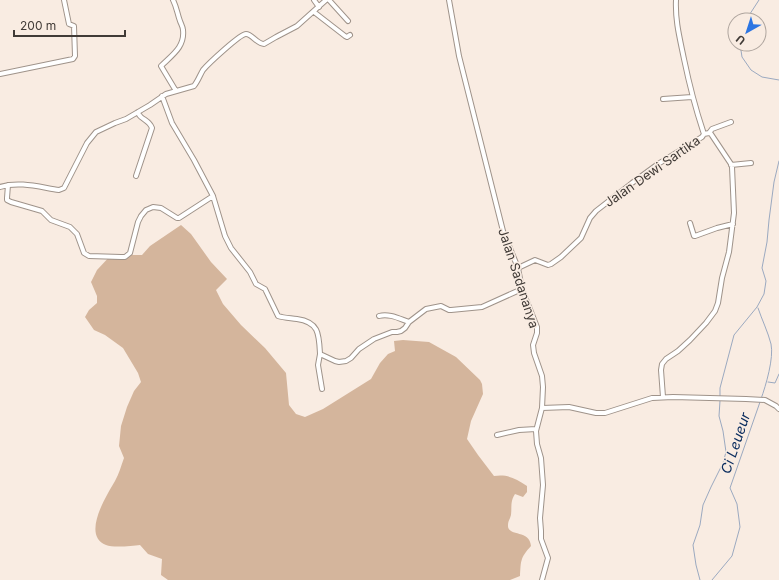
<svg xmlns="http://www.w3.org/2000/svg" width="779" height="580" font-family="Inter,sans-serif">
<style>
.green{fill:#d4b59c}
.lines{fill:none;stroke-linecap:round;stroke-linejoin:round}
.stream{stroke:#9ba9c0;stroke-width:1}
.minor-casing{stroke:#9f938a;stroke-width:6}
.minor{stroke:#fff;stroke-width:4}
.labels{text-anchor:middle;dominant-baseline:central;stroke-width:3;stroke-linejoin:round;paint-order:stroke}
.street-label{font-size:13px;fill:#413b37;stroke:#f9ece2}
.water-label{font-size:14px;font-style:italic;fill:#0a2c5e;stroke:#f9ece2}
</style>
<rect width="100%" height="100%" fill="#f9ece2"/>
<path class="green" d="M181 225 191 234 211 262 227 279 216 290 223 304 241 325 265 348 286 373 289 405 296 414 305 417 323 409 371 379 380 363 388 354 395 351 394 341 403 340 429 342 456 357 480 380 482 384 483 394 471 421 467 439 478 455 494 476C507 474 515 478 527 486V492L523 497 515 494C510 502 512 506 511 515 510 519 508 521 508 525 507 537 530 529 531 546 520 558 521 561 520 576L510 580H168L161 575 162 559 148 554 140 545C132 546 113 548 106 545 81 535 107 495 115 481 119 474 121 466 124 458L119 446 121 426 127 407 134 391 141 382 138 373 123 348 105 335 94 330 85 317 89 310 97 303V296L91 282 97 270 112 254 129 255H142L150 246Z"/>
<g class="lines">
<path class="stream" d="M746 20 759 0
M740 44 742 57 751 70 762 77 779 80
M758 308C762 320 768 332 771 344 774 358 766 385 761 399
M768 382 775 383 779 374
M720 397V388L734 335 757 307 764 294 766 281 762 268 767 242 769 220 774 182 779 161
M700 580 696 565 693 545 700 525 703 505 711 487 723 463 726 452 723 431 719 416 720 401
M712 580 732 556 740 527 737 504 730 488 760 402"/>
<g class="minor-casing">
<path id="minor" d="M173 0C177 8 177 13 180 21 181 24 183 27 183 30 185 47 172 55 161 66L176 91
M314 0 319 7
M329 0 348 21
M449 0 459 56 503 231 518 268 522 289 537 327V333L533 345 534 353 542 376 543 387 542 408 536 431 537 444 541 458 543 485 540 518 541 531V539L548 558 542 580
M314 12 345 36 347 37 350 35
M0 74 73 59 75 56 74 26 69 24 64 0
M162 96 172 123 194 160 213 196 225 236 231 248 250 272 256 284 265 289 278 316C284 318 290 318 297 319 319 322 319 334 320 354L335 361 339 362 346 361 351 358 359 349 374 339 392 332H397L401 331 405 328 409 322 426 309 441 306 449 310H451L482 307 522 289
M663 99 692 97
M709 133 712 129 731 122
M731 165 751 163
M136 176 152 128C150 122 146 121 141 117 140 116 138 113 138 112
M8 185 7 198V200L11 202 42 211 51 220 70 227 77 234 84 253 89 256 121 257H125L130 253 138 222 141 216 146 210 153 207 161 208 177 218H179L213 196
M0 187C19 181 39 187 59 190L64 188 87 143 96 132 115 123 126 119 150 105 166 94 194 86C198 81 200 75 203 70 208 64 240 34 246 34 252 34 257 44 264 44L276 37 297 26 326 0
M690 223 694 236H695L717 228 733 224
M518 268 535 260 548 265 551 264 561 257 581 238 590 218 596 211 632 183 658 164 702 137 704 134 703 131C695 107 689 83 684 59 680 39 675 21 676 0
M379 316C389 313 400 319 409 322
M320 354 318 365 322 389
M663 397 661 370 662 364 666 359 678 351 690 340 706 323 715 311 718 303 722 278 729 252 734 213 732 167 731 164 711 134 709 133 704 134
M542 408 569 407 596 413H605L652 398 673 397 746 399 765 400 776 406 779 409
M497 435 519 430 536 429"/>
</g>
<use href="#minor" class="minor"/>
</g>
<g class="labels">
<g class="street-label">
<text transform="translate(652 171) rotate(-35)">Jalan Dewi Sartika</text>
<text transform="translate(519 278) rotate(72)">Jalan Sadananya</text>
</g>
<g class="water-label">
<text transform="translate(735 443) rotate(-71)">Ci Leueur</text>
</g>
</g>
<g transform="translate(747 32) rotate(219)"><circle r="19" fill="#f9ece2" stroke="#afa59e"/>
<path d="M0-3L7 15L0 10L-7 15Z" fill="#2c75e2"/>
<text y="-6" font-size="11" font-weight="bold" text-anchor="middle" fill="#413b37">U</text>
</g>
<path d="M14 30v6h111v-6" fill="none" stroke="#413b37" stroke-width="2"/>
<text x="20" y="30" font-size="12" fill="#413b37" stroke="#f9ece2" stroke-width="3" paint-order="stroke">200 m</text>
</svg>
